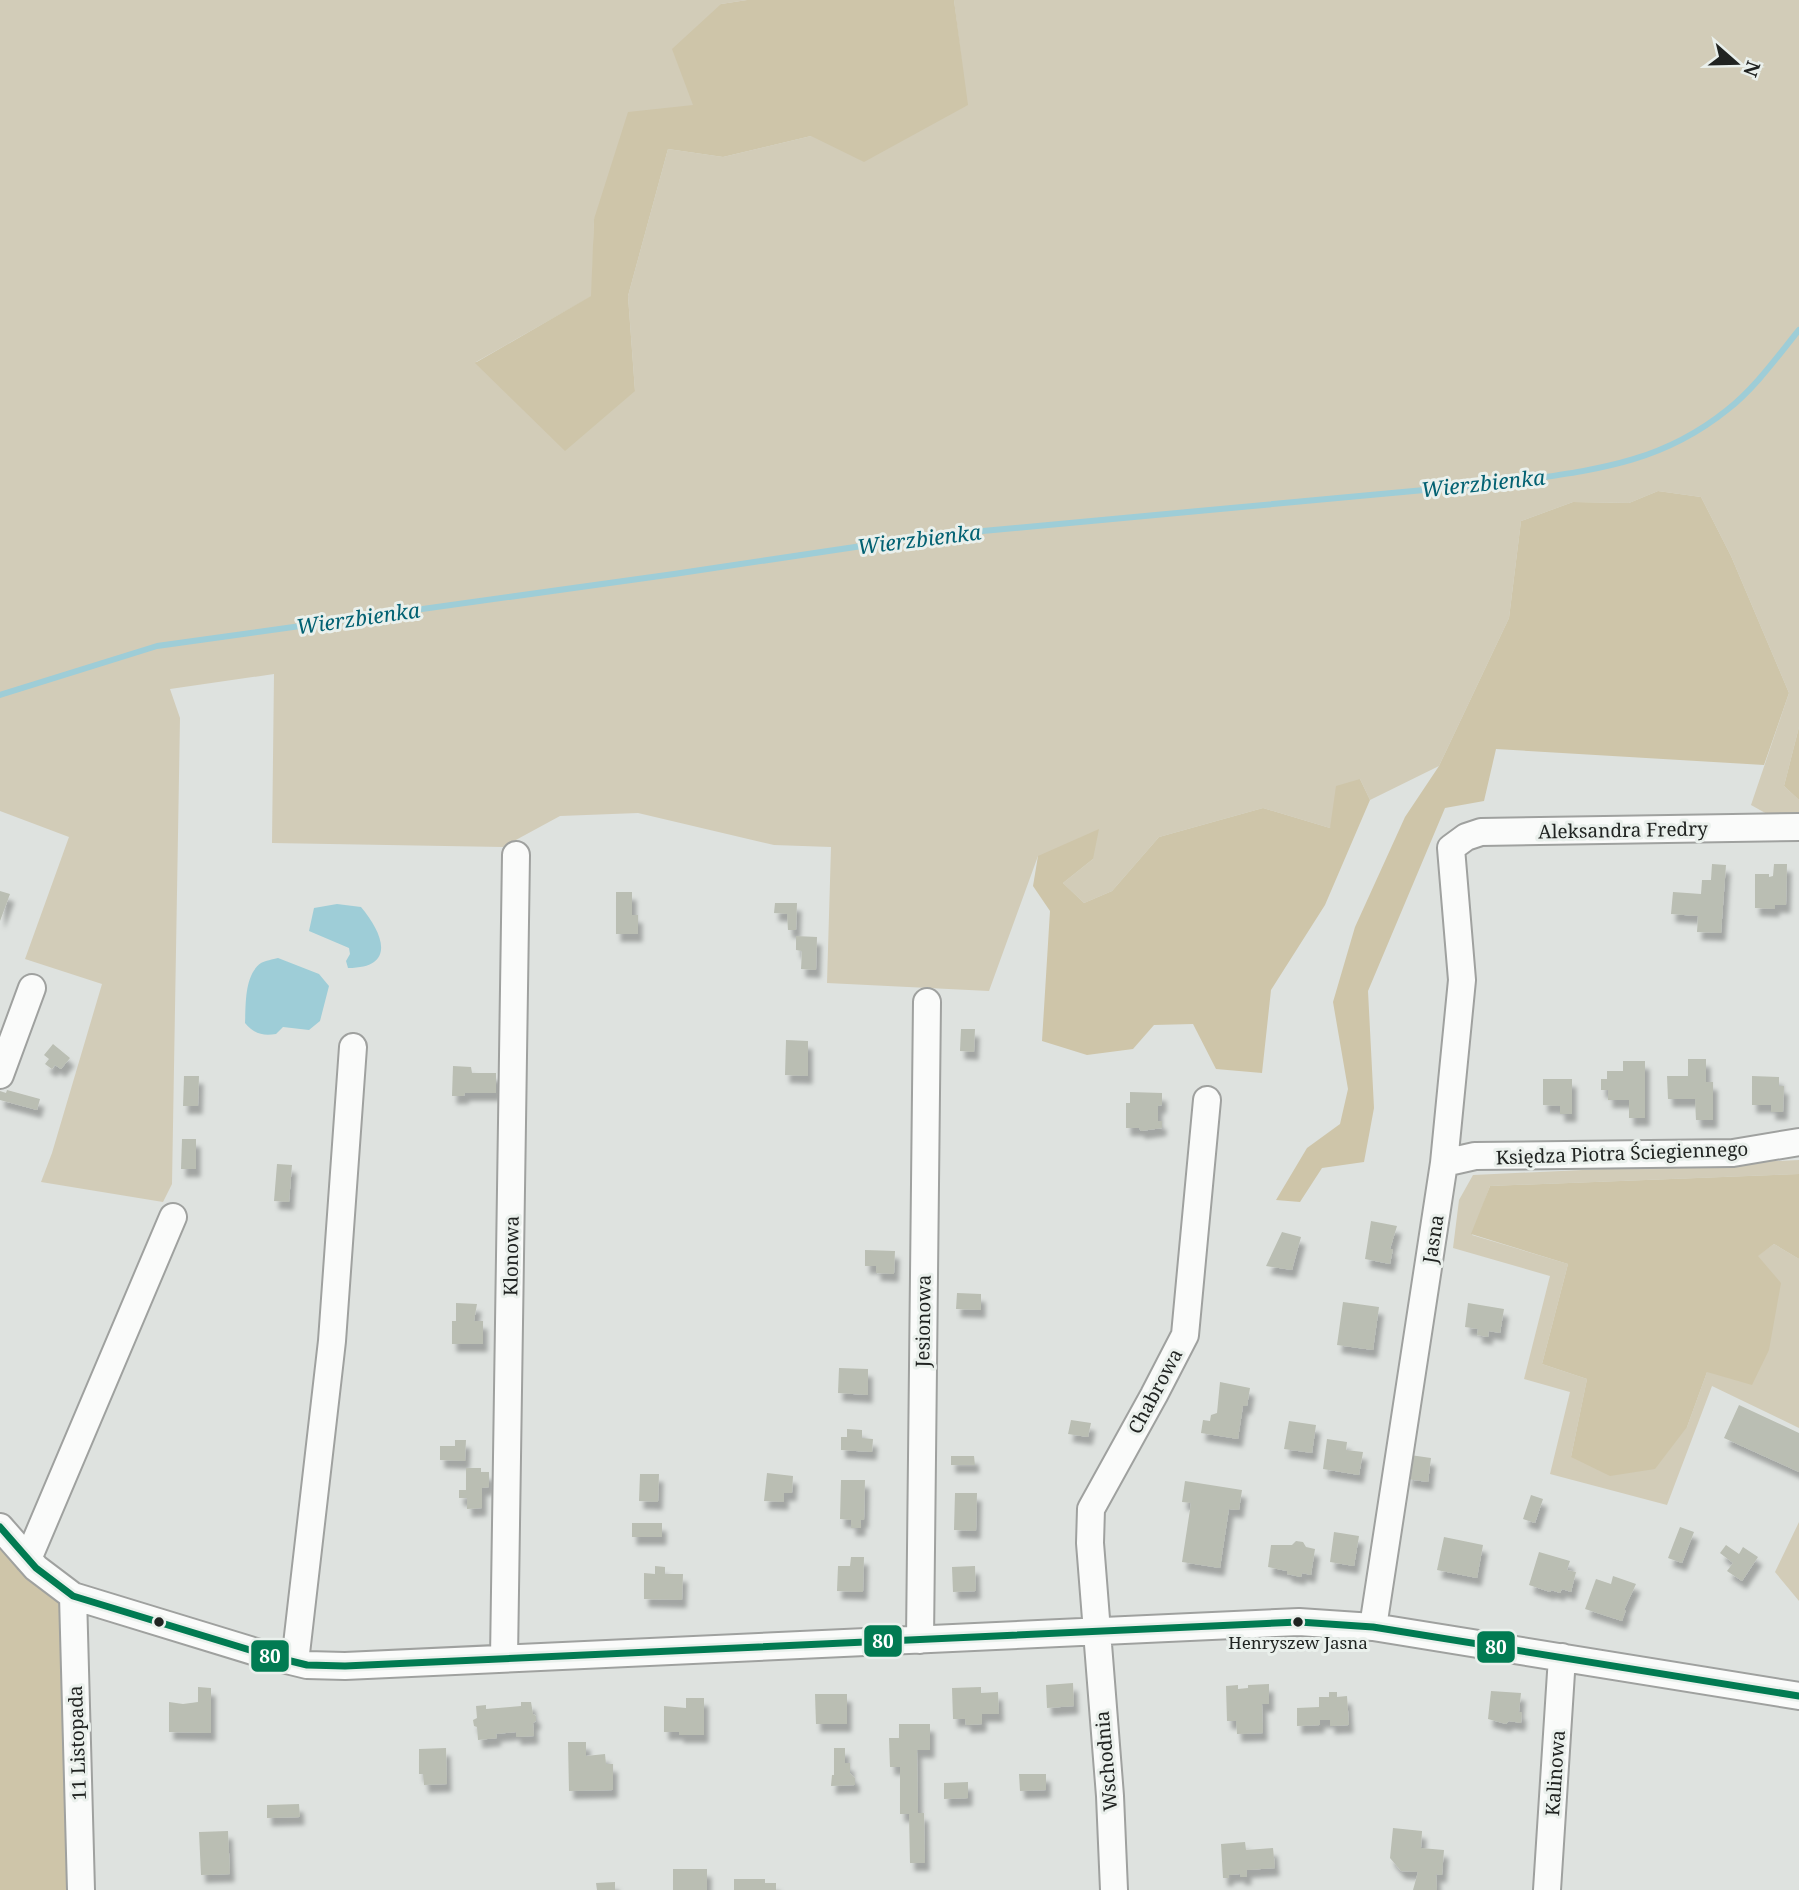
<svg xmlns="http://www.w3.org/2000/svg" width="1799" height="1890" font-family="'Noto Serif',serif">
<style>
.green{fill:#d2ccb8}
.forest{fill:#cec5a9}
.water{fill:#9ecdd7}
.lines{fill:none;stroke-linecap:round;stroke-linejoin:round}
.stream{stroke:#9ecdd7;stroke-width:6}
.building{fill:#babeb3;filter:url(#shadow)}
.minor-casing{stroke:#9fa19f;stroke-width:30}
.minor{stroke:#fafbfa;stroke-width:26}
.bus-1-casing{stroke:#eaf0ec;stroke-width:12}
.bus-1{stroke:#017b52;stroke-width:7}
.bus-dot{fill:#202321;stroke:#eaf0ec;stroke-width:2.5}
.labels{text-anchor:middle;dominant-baseline:central;stroke-width:6;stroke-linejoin:round;paint-order:stroke}
.bus-label{font-size:17px;fill:#202321;stroke:#eaf0ec}
.street-label{font-size:19px;fill:#202321;stroke:#eaf0ec}
.water-label{font-size:21px;font-style:italic;fill:#026172;stroke:#eaf0ec}
.line-badge{stroke:#eaf0ec;stroke-width:2.5}
.badge-label{font-size:19px;text-anchor:middle;font-weight:bold;fill:#fff}
</style>
<defs>
<filter id="shadow"><feDropShadow dx="4.5" dy="8" stdDeviation="2" flood-color="#0004"/></filter>
</defs>
<rect width="100%" height="100%" fill="#dee2df"/>
<path class="green" d="M0 0H747L721 4 693 105 594 219 592 296 476 362 635 391 628 296 668 149 723 157 811 136 967 105 954 0H1799V727L1784 786 1799 800V827H1790L1751 805 1789 693 1731 556 1701 497 1658 491 1629 503 1573 502 1521 521 1509 618 1439 766 1370 800 1360 779 1330 828 1263 808 1159 837 1112 891 1084 903 1063 883 1093 859 1038 856 989 991 827 983 831 847 774 845 638 813 560 816 503 847 272 843 274 674 170 689 180 718 172 1184 163 1202 41 1182 52 1153 102 984 25 959 69 837 0 811Z
M1799 1160V1174L1490 1186 1472 1235 1568 1264 1542 1364 1587 1379 1571 1457 1687 1427 1707 1372 1757 1256 1774 1244 1799 1259V1428L1712 1386 1667 1505 1550 1474 1570 1392 1524 1379 1550 1276 1453 1248 1459 1200 1473 1175Z
M1799 1522V1601L1775 1572Z"/>
<path class="forest" d="M747 0H954L968 105 864 162 811 136 723 157 668 149 628 296 635 391 565 451 475 363 591 296 594 219 628 112 693 105 672 49 721 4Z
M1658 491 1701 497 1731 556 1789 693 1764 765 1496 749 1484 801 1445 808 1368 991 1374 1108 1364 1162 1322 1168 1300 1202 1276 1200 1307 1148 1340 1124 1348 1089 1333 1002 1355 927 1405 817 1439 766 1509 618 1521 521 1573 502 1629 503Z
M1799 727V800L1784 786Z
M1360 779 1370 800 1325 905 1271 990 1262 1073 1216 1069 1193 1024 1154 1025 1133 1049 1087 1055 1042 1041 1050 911 1033 886 1038 856 1099 829 1093 859 1063 883 1084 903 1112 891 1159 837 1263 808 1330 828 1336 786Z
M1799 1174V1259L1774 1244 1758 1256 1781 1283 1769 1350 1752 1385 1707 1372 1687 1427 1655 1469 1610 1476 1571 1457 1587 1379 1542 1364 1568 1264 1471 1234 1490 1186Z
M0 1548 29 1580 63 1605 69 1890H0Z"/>
<path class="water" d="M337 904 361 907C383 933 397 968 348 968L346 961 350 954 349 948 309 931 314 908Z
M278 958 319 974 329 986 320 1021 309 1030 283 1027 276 1034C263 1036 254 1034 245 1023 246 1005 244 975 261 963 265 961 273 959 278 958Z"/>
<g class="lines">
<path class="stream" d="M0 695 157 646 674 574 929 536 1511 482C1593 470 1660 464 1727 410 1755 388 1777 357 1799 330"/>
</g>
<path class="building" d="M1712 864 1726 865 1721 933 1697 932 1698 916 1671 914 1673 892 1701 894 1702 880H1711Z
M1774 864H1787L1786 905H1775V909L1755 908V874H1769V877L1773 876Z
M0 891 10 894 0 921Z
M616 892H632V915H638V934H616Z
M775 903H797L796 930H788L787 914 774 913Z
M796 936 817 937 816 970 801 969 802 951 796 950Z
M961 1029H975L974 1052 960 1051Z
M786 1040 808 1041V1076L785 1075Z
M53 1044 70 1058 61 1069 55 1065 52 1069 45 1064 49 1059 44 1055Z
M1688 1059H1706V1082H1713V1120H1696L1695 1099H1668L1667 1076H1688Z
M1623 1061H1645V1118H1629V1100H1608V1090H1601V1079H1607V1071H1623Z
M453 1066 471 1067 472 1073H496V1093H465L464 1096H452Z
M184 1076H199L198 1106H183Z
M1752 1076 1779 1077V1086H1784L1783 1112H1771V1105H1752Z
M1543 1079H1572V1114H1560V1106L1543 1105Z
M7 1090 40 1099 37 1110 0 1100V1091L6 1093Z
M1130 1092 1162 1093V1105L1158 1106V1121H1162V1128L1141 1131 1139 1128H1126V1103H1130Z
M182 1139H196V1169H181Z
M277 1164 292 1165 289 1202 274 1201Z
M1371 1221 1397 1226 1390 1249H1393L1390 1264 1365 1259Z
M1282 1232 1301 1237 1292 1270 1266 1266Z
M865 1250 895 1251 894 1274 876 1273V1266H865Z
M957 1293 981 1294V1310L956 1309Z
M1343 1302 1379 1307 1373 1350 1337 1345Z
M456 1303 477 1304 474 1321H483V1344H452V1321H456Z
M1468 1303 1504 1309 1500 1333 1489 1331 1488 1337 1477 1335 1478 1329 1465 1327Z
M839 1368 868 1369V1395L838 1393Z
M1220 1382 1250 1388 1247 1406H1243L1238 1439 1201 1433 1203 1420 1210 1421 1211 1415 1217 1413Z
M1739 1405 1799 1433V1472L1724 1438Z
M1071 1420 1091 1423 1088 1437 1068 1434Z
M1289 1421 1316 1425 1312 1453 1284 1449Z
M847 1429 862 1430V1438L873 1439 872 1452 841 1450V1437H847Z
M1327 1439 1347 1442 1346 1450 1363 1452 1359 1475 1323 1469Z
M455 1440H466L465 1461 440 1460V1446H455Z
M1410 1455 1431 1458 1428 1482 1407 1479Z
M951 1456H974L975 1465H951Z
M466 1468H481V1472H489V1487L482 1488V1508L467 1509V1498H459V1490H466Z
M767 1473 793 1476 792 1493H784V1502L764 1501Z
M640 1474H659L658 1502 639 1501Z
M841 1480H865L864 1520H861V1528H851V1520L840 1519Z
M1185 1481 1242 1490 1239 1510 1229 1509 1220 1568 1182 1562 1191 1503 1182 1502Z
M955 1493H977L976 1531 954 1530Z
M1531 1495 1543 1499 1535 1523 1523 1519Z
M632 1523H662V1537H632Z
M1680 1527 1694 1532 1682 1563 1668 1558Z
M1334 1532 1359 1536 1354 1566 1330 1562Z
M1444 1537 1483 1545 1477 1578 1437 1570Z
M1296 1541 1303 1542 1306 1547 1315 1549 1311 1575 1302 1573 1301 1577 1287 1574V1571L1268 1567 1271 1545H1292Z
M1726 1545 1739 1554 1743 1547 1758 1557 1742 1581 1727 1571 1733 1563 1720 1553Z
M1539 1552 1570 1561 1567 1570 1576 1572 1571 1592 1562 1589 1560 1593 1551 1590 1550 1592 1529 1585Z
M851 1557H864L863 1592 837 1591 838 1566H850Z
M655 1566 665 1567V1574H683L682 1600 644 1599V1573L655 1574Z
M975 1566 976 1591 953 1592 952 1567Z
M1613 1576 1636 1584 1624 1610H1626L1622 1621 1585 1609 1596 1579 1611 1584Z
M1073 1683 1074 1706 1047 1708 1046 1685Z
M1269 1684V1704H1262L1263 1733 1237 1734 1236 1721H1227L1226 1686 1238 1685V1689L1248 1688V1685Z
M198 1687 211 1688V1733L169 1732V1702L183 1704 198 1702Z
M981 1687V1693L998 1692 999 1714H982V1724L966 1725 965 1719H953L952 1688Z
M1491 1691 1521 1693 1519 1712H1522L1521 1723 1509 1721 1506 1724 1488 1719Z
M1329 1692H1337V1697L1347 1696 1349 1725 1330 1726V1720H1320V1725L1297 1726V1708L1319 1707V1697H1329Z
M815 1694H847V1724H816Z
M686 1698H704V1735H679V1732H664V1706L686 1708Z
M521 1702H531L533 1714 536 1716V1721L533 1723 534 1736 516 1737V1732L496 1734 497 1738 478 1740 477 1727 474 1726 473 1720 477 1718 476 1706 486 1705V1709L521 1706Z
M899 1724H930V1750H917L918 1813H924L925 1863H910L909 1814H900V1767H890L889 1738H899Z
M568 1742H586V1756L605 1754 606 1764H613V1790L569 1791Z
M446 1748 447 1784 424 1785 423 1774H419V1749Z
M834 1748H845V1763H850V1773L855 1778V1785L831 1786 832 1775H834Z
M1019 1774H1046V1790L1020 1791Z
M968 1782V1798L944 1799V1783Z
M299 1804 300 1817 267 1818V1805Z
M1393 1828 1422 1831 1421 1848 1444 1850 1442 1875 1436 1874 1437 1890H1413L1418 1872 1401 1871 1390 1858Z
M228 1831 230 1874 201 1875 199 1832Z
M1245 1842 1246 1850 1273 1848 1275 1868 1247 1870V1877H1240V1874L1229 1875V1878H1223L1221 1844Z
M673 1869H707V1890H673Z
M734 1879H765V1883H776V1890H734Z
M615 1882V1890H597L596 1883Z"/>
<g class="lines">
<g class="minor-casing">
<path id="minor" d="M0 1075 32 988
M1444 1163 1475 1156 1733 1153 1799 1142
M0 1527 36 1568 73 1596 266 1655 307 1665 345 1666 1299 1622 1373 1627 1799 1696
M28 1559 173 1217
M73 1596 81 1890
M1373 1627 1444 1163 1462 980 1451 848 1466 837 1481 832 1799 827
M920 1640 927 1002
M504 1658 516 855
M295 1662 332 1341 353 1047
M1114 1890 1110 1796 1090 1543 1091 1509 1154 1395 1185 1335 1207 1100
M1547 1890 1562 1657"/>
</g>
<use href="#minor" class="minor"/>
<g class="bus-1-casing">
<path id="bus-1" d="M0 1527 36 1568 73 1596 266 1655 307 1665 345 1666 1299 1622 1373 1627 1799 1696"/>
</g>
<use href="#bus-1" class="bus-1"/>
</g>
<g class="bus-dot">
<circle cx="159" cy="1622" r="6"/>
<circle cx="1298" cy="1622" r="6"/>
</g>
<g class="labels">
<g class="bus-label">
<text x="1298" y="1642">Henryszew Jasna</text>
</g>
<g class="street-label">
<text transform="translate(1623 830) rotate(-1)">Aleksandra Fredry</text>
<text transform="translate(1622 1153) rotate(-2)">Księdza Piotra Ściegiennego</text>
<text transform="translate(1433 1239) rotate(-81)">Jasna</text>
<text transform="translate(511 1256) rotate(-89)">Klonowa</text>
<text transform="translate(923 1321) rotate(-89)">Jesionowa</text>
<text transform="translate(1155 1391) rotate(-62)">Chabrowa</text>
<text transform="translate(77 1743) rotate(-92)">11 Listopada</text>
<text transform="translate(1106 1761) rotate(-95)">Wschodnia</text>
<text transform="translate(1555 1773) rotate(-86)">Kalinowa</text>
</g>
<g class="water-label">
<text transform="translate(1483 483) rotate(-6)">Wierzbienka</text>
<text transform="translate(919 539) rotate(-7)">Wierzbienka</text>
<text transform="translate(358 618) rotate(-8)">Wierzbienka</text>
</g>
</g>
<g class="line-badge">
<rect x="863" y="1624" width="40" height="34" rx="7" fill="#017b52"/>
<rect x="1476" y="1630" width="40" height="34" rx="7" fill="#017b52"/>
<rect x="250" y="1639" width="40" height="34" rx="7" fill="#017b52"/>
</g>
<g class="badge-label">
<text x="883" y="1648">80</text>
<text x="1496" y="1654">80</text>
<text x="270" y="1663">80</text>
</g>
<g transform="translate(1736 63) rotate(110)" stroke="#eaf0ec" stroke-width="5" paint-order="stroke">
<path d="M0-5L12 26L0 18L-12 26Z" fill="#202321"/>
<text y="-10" font-size="19" font-weight="bold" text-anchor="middle" fill="#202321">N</text>
</g>
</svg>
